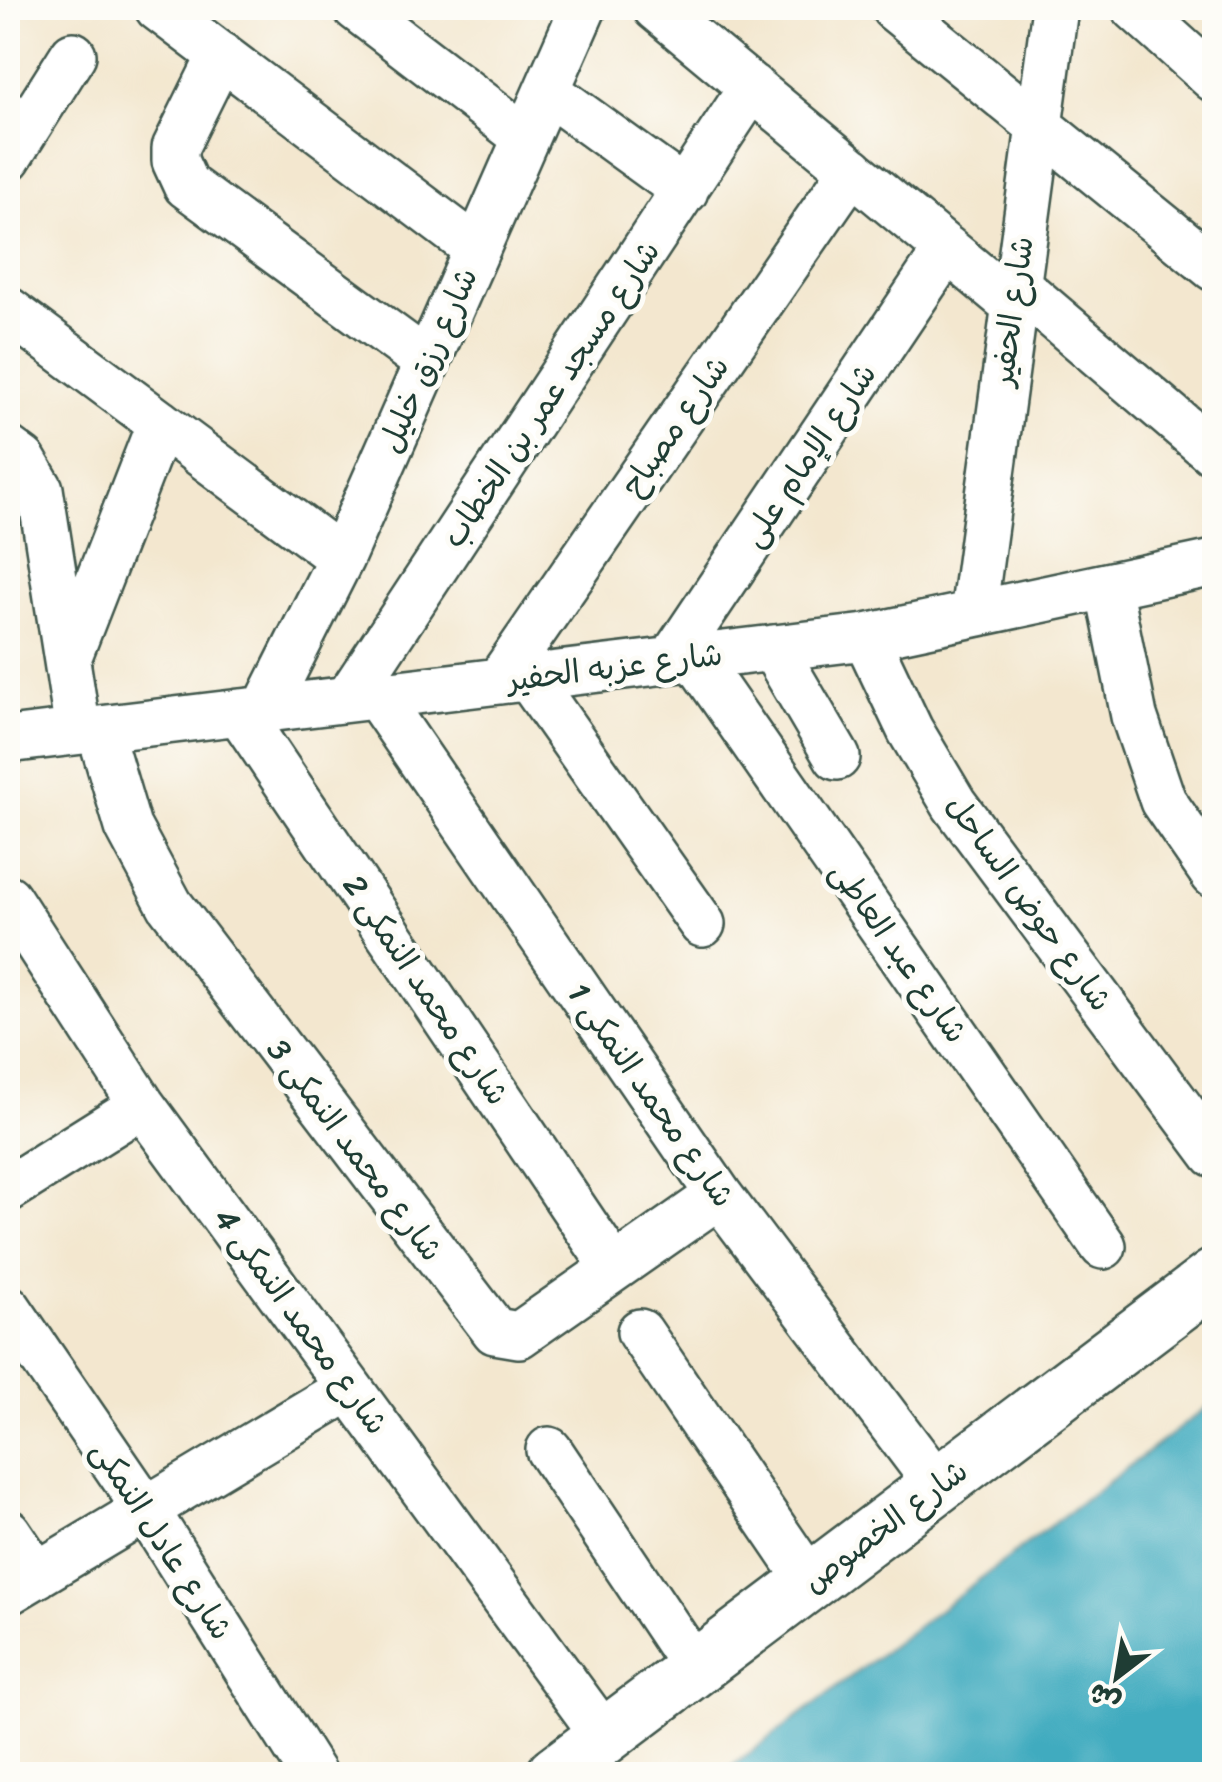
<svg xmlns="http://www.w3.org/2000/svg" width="1222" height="1782" font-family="Sriracha,'Playpen Sans Arabic',sans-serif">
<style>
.water{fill:#40abbf;stroke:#30747a;stroke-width:2.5}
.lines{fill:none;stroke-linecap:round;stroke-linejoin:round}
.minor-casing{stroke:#3f564b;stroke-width:50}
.major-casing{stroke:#3f564b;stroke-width:60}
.minor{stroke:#fff;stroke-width:45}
.major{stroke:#fff;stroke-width:55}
.labels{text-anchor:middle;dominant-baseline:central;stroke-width:10;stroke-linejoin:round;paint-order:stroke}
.street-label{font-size:32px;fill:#1f3d34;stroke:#fdfcf7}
</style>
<rect width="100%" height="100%" fill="#fdfcf7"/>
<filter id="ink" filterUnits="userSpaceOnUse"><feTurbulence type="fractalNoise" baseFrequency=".01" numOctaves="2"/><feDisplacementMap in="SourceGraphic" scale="20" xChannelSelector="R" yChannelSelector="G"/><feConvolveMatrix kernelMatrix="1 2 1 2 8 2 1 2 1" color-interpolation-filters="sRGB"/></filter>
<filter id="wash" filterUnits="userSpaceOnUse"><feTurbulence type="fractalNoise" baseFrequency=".0048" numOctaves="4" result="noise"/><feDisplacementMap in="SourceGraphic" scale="40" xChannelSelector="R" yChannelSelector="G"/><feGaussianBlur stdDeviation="2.25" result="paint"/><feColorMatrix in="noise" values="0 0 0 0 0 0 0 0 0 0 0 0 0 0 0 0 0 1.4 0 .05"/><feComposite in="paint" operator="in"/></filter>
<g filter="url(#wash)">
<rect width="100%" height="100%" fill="#f3e7cf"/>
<path class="water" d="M1214 1402V1774H722Z"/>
</g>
<g filter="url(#ink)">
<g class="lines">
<g class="minor-casing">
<path id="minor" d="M158 8 477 249
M356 8 526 138
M656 8 1013 304
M894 8 1214 268
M1135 8 1214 79
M221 55 175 148V161L186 185 427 362
M547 91 685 191
M8 158 73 55
M1015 283 1214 453
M8 310 341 558
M8 449 23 460 40 489 78 731
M1108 586 1134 716 1163 801 1214 875
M973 614 1055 8
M866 637 910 730 954 804 1214 1154
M773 648 837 757
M69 656 160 423
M695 658 1103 1246
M671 660 947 249
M528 677 702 924
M499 681 852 170
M376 695 719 1195 938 1486
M348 699 752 87
M265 709 341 558 583 8
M239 712 614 1268
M99 729 128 827 170 905 495 1331 519 1335 719 1195
M8 740 866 637 1214 563
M8 898 142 1105 605 1737
M8 1189 142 1105
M8 1308 145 1508 313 1774
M640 1332 810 1582
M549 1450 695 1668
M8 1532 37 1575
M8 1592 349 1388"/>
</g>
<g class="major-casing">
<path id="major" d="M555 1774 1214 1277"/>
</g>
<use href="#minor" class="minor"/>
<use href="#major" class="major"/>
</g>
</g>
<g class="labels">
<g class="street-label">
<text transform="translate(1012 311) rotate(-82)">شارع الحفير</text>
<text transform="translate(428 360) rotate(-66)">شارع رزق خليل</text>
<text transform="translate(551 394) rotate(-56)">شارع مسجد عمر بن الخطاب</text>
<text transform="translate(675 426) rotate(-55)">شارع مصباح</text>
<text transform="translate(809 455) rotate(-56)">شارع الإمام على</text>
<text transform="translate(615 667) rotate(-7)">شارع عزبه الحفير</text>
<text transform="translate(1029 903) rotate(54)">شارع حوض الساحل</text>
<text transform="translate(899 952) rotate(55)">شارع عبد العاطى</text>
<text transform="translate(426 990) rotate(56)">شارع محمد النمكى 2</text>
<text transform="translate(651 1095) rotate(55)">شارع محمد النمكى 1</text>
<text transform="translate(355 1150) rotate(53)">شارع محمد النمكى 3</text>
<text transform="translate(301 1321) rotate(54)">شارع محمد النمكى 4</text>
<text transform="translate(885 1526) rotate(-37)">شارع الخصوص</text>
<text transform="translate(162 1540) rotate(57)">شارع عادل النمكى</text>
</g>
</g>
<rect width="1222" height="1782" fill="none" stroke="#fdfcf7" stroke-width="40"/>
<g transform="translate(1117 1677) rotate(211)" stroke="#fdfcf7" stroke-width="8" paint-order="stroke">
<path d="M0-8L18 38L0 25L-18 38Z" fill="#1f3d34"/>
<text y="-15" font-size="28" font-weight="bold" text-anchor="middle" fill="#1f3d34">ش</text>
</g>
</svg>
